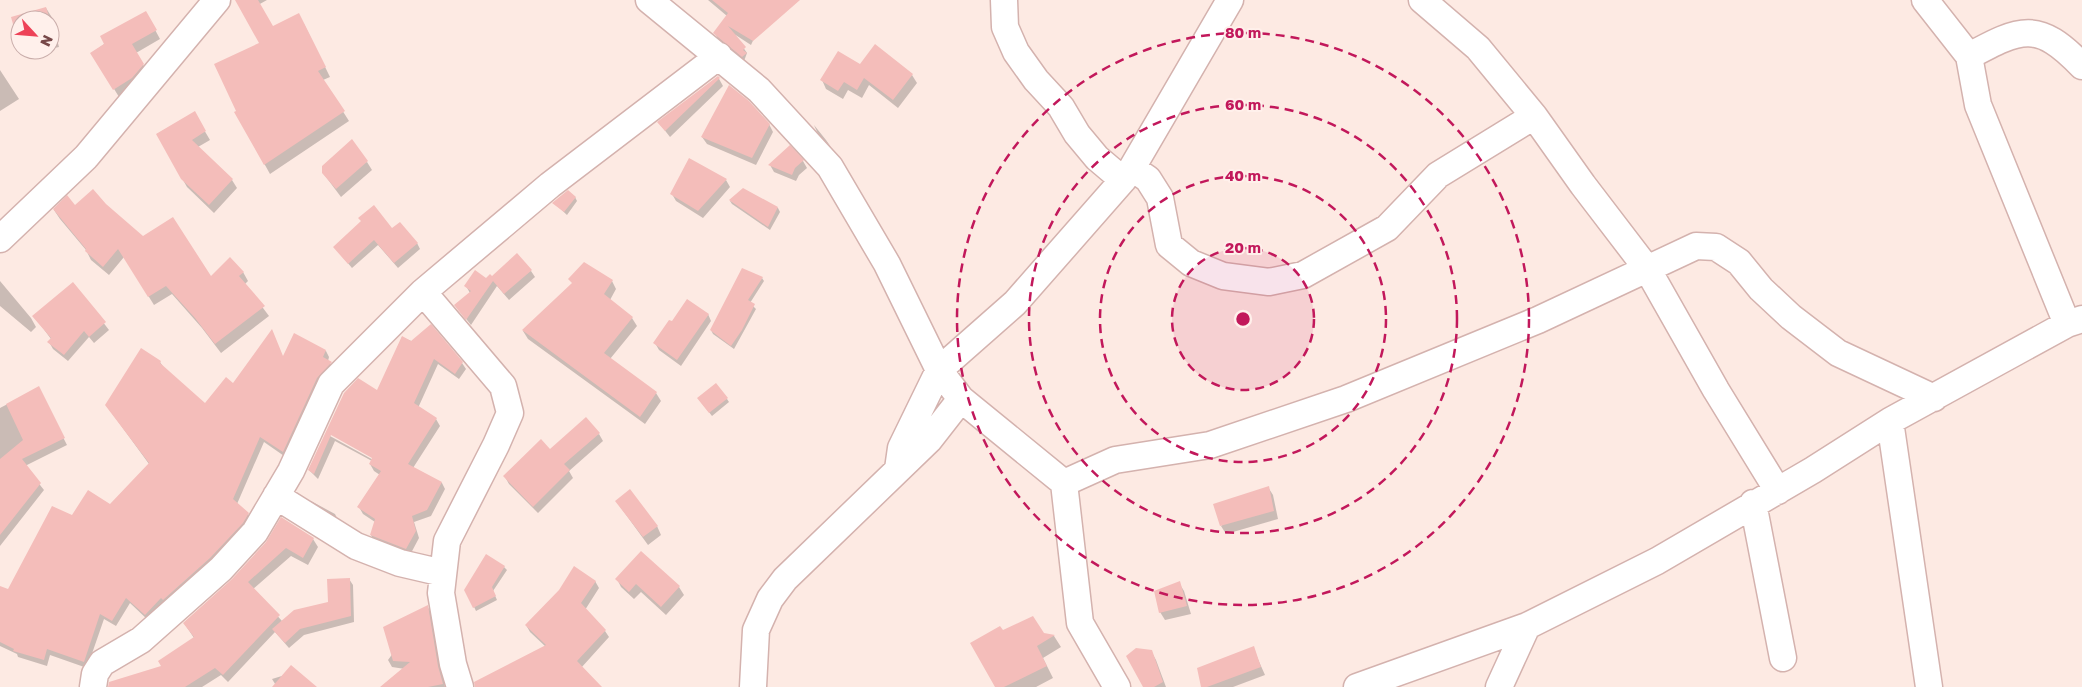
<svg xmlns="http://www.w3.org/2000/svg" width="2082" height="687" font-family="'Golos Text',sans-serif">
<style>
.shadow{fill:#0003;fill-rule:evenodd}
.building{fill:#f4bdba}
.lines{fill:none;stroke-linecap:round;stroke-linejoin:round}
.minor-casing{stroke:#d4b2ae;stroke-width:29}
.minor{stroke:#fff;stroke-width:26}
.ring{fill:none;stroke:#c2185b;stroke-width:2.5;stroke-dasharray:9 6}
.centre{fill:#c2185b;stroke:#fff0eb;stroke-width:2.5}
.ring-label{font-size:15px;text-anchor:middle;font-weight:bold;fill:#c2185b;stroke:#fff0eb;stroke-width:4;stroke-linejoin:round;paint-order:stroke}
</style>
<rect width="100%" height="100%" fill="#fdeae3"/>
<path class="shadow" d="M237 0H267L244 13Z
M708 0H772L751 45 734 34 747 53 744 61 719 41 715 33 727 16Z
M46 8 51 16 59 47 50 49V20H20V45L12 18Z
M146 13 160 39 136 53 148 73 119 97 92 53Z
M304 24 330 77 323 80 349 121 270 174 236 113Z
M22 50H48L26 56Z
M860 66 912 75 917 83 898 108 869 85 862 98 848 90 843 99 826 89 822 80Z
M0 70 19 99 0 111Z
M718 77 723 86 670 137 659 123Z
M194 113 210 140 198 147 232 180 237 188 214 213 187 187 157 134Z
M769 124 773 132 756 165 707 144 702 137Z
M814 125 826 140 831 147 818 134Z
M803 161 807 168 799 175 796 181 774 172 770 165Z
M367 162 372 170 341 197 323 173Z
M726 180 730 187 703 218 676 201 672 194Z
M575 197 577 201 567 215 554 203Z
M730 201 778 208 780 212 770 230 732 204Z
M105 204 143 238 211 278 243 272 248 281 245 284 269 316 221 353 202 328 172 294 154 305 124 257 109 275 91 260 86 250 60 219 54 210Z
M392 230 417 243 420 249 398 268 378 245 352 268 335 248Z
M531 271 535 277 509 300 497 286 471 325 455 305 470 293 466 286 492 277Z
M762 278 764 281 750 303 756 309 734 349 713 334 711 330Z
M570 279 612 281 616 289 610 300 632 318 637 326 610 359 656 393 661 401 645 424 528 339 523 331 573 284Z
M0 281 31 318 36 327 31 332 0 306Z
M73 283 109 330 94 343 89 337 68 361 53 349 49 342 51 339 34 316Z
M708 314 711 321 681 366 659 350 655 343Z
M272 331 283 358 326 351 329 357 328 361 335 369 287 458 264 442 237 504 248 514 252 520 149 621 130 603 116 626 104 619 87 668 50 655 47 666 18 657 17 654 0 646V587L8 591 73 517 110 506 149 464 106 405 160 362 164 368 205 404 233 385Z
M402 337 462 363 466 369 459 379 438 364 418 408 436 419 440 426 413 468 442 483 445 489 431 516 414 522 419 538 410 555 375 542 371 535 375 522 363 514 359 507 380 475 374 471 370 464 372 461 335 441 318 479 309 470 345 393 378 392ZM330 433 378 460 377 462 330 436Z
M38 388 67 445 25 466 44 490 0 546V408Z
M727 399 729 402 712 416 701 402Z
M599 434 603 441 569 471 573 478 538 513 509 484 505 477 550 451Z
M1268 487 1273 495 1278 519 1226 534 1221 526Z
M311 501 335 514 339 522 314 506Z
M616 501 657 526 661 535 648 545Z
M313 539 318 547 308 565 291 556 253 589 282 621 330 603 349 579 353 585 354 622 304 635 289 648 275 632 228 682 221 675 202 687H125L163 666 194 638 184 623 233 580 267 543Z
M641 552 679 587 684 595 666 615 641 592 634 599 621 587 617 579Z
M504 567 507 570 493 591 497 600 476 611 466 590Z
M595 581 599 588 585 610 605 631 609 637 581 668 596 687H490L546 647 530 632 526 625Z
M1179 583 1184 591 1191 614 1165 620 1160 612Z
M427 606 432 614 445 687H382L405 669 392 667 388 660Z
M1002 632 1054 636 1061 647 1043 658 1053 678 1036 687H996Z
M1253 648 1265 675 1233 687H1202Z
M1151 651 1156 660 1166 687H1144Z
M285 675 311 687H277L272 679Z"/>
<path class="building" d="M235 0H258L273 26 299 13 326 67 318 71 345 111 264 165 234 112 236 111 214 64 259 43Z
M712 0H800L753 41 728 26 746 47 743 50 747 53 742 57 713 33 728 13Z
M46 7 56 39 50 40V20H20V49L11 17Z
M146 11 157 30 132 44 144 64 132 78 113 90 90 53 104 44 100 36Z
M875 44 913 74 893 100 864 78 857 90 844 82 838 91 820 80 838 51 860 64Z
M718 76 720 78 665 131 657 122Z
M729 85 749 101 770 124 752 158 701 137Z
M195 111 206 131 192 140 233 179 209 205 181 179 156 134Z
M352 139 368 161 336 189 322 173V166Z
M790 145 804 160 795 168 792 175 768 165Z
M689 158 727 179 698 211 670 194Z
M743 188 778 207 768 227 729 200Z
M93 189 106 204 143 236 173 217 211 276 230 257 244 272 239 276 265 306 215 344 195 318 166 286 148 297 118 249 103 267 85 251 86 249 53 209 67 195 75 205Z
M568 190 576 197 564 212 552 203Z
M374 205 392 228 400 222 418 243 394 263 374 240 348 264 333 247 361 221 358 218Z
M517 253 532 270 504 294 493 281 466 320 454 305 471 291 464 286 475 270 486 278 490 274 492 276Z
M584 262 613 280 604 294 633 317 604 353 657 392 640 417 522 330 572 283 568 279Z
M742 268 763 277 748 300 755 304 742 330 731 346 710 330Z
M73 282 106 322 89 337 84 331 64 355 47 342 51 338 32 316Z
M687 299 709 314 677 360 653 343 669 320 672 321Z
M431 324 463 362 455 374 434 359 414 403 437 418 408 464 442 482 427 510 412 516 416 531 406 549 370 535 375 519 357 507 381 471 369 464 372 458 331 435 314 474 308 470 344 393 358 378 377 390 402 336 411 341Z
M272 329 283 356 294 333 326 350 323 357 332 362 317 378 283 452 260 437 233 499 249 513 243 523 210 558 163 600 161 598 145 615 126 598 112 621 100 614 84 662 47 649 44 660 13 651 14 649 0 642V586L8 589 52 506 72 515 88 490 110 504 149 463 105 405 141 348 161 361 160 363 205 403 226 377 233 383Z
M716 383 728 398 709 413 697 398Z
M39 386 65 438 22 459 41 483 0 535V459L23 440 6 404Z
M586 417 600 433 564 464 570 470 533 507 503 476 541 439 550 449Z
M1269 486 1274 511 1220 526 1213 504Z
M630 489 658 526 643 537 615 501Z
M281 517 314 538 303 558 286 548 248 582 280 615 223 675 215 668 185 687H108L109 682 161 666 158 661 194 637 183 623 232 579 266 542Z
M641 551 680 586 661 607 636 584 629 592 615 579Z
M486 554 505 566 492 587 496 596 473 608 464 590Z
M574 566 596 581 581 603 606 630 577 661 602 687H475L474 682 546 645 525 625 559 590Z
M350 578 351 616 300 629 285 643 272 629 294 610 328 602 327 579Z
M1180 581 1187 606 1159 613 1154 591Z
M428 605 438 666 443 684 428 687H380L410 662 393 661 383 627Z
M1033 616 1044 633 1055 635 1037 646 1047 666 1004 687H995L970 643 1000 626 1003 630Z
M1254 646 1261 667 1207 687H1201L1197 668Z
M1136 648 1152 650 1163 682 1154 687H1143L1126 656Z
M291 665 317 687H272Z"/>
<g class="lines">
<g class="minor-casing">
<path id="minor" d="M649 0 759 90 830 167 887 264 939 370 961 399 1064 483 1080 623 1117 687
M1004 0 1005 27 1016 52 1036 80 1061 107 1077 134 1097 158 1123 180
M1422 0 1478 48 1534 116 1583 185 1648 270 1716 390 1778 491
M1925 0 1969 56 1978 105 2067 324
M1969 56C2021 28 2038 20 2082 66
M1132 168 1148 179 1160 198 1169 245 1191 263 1223 276 1269 282 1303 275 1387 228 1438 175 1534 116
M0 239 86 157 217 0
M423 292 503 386 510 413 496 445 447 541 441 593 453 664 460 687
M1890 421 1929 687
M898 469 901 448 939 370 1015 303 1123 180 1132 168 1230 0
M1064 483 1115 460 1210 445 1346 399 1538 320 1696 246 1716 247 1739 262 1761 289 1791 317 1838 353 1934 398
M276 496 356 546 400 563 443 573
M1753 503 1783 658
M93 687 95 674 102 663 141 640 221 569 255 532 291 471 331 384 423 292 550 185 719 56
M753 687 756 630 770 599 785 579 929 440 961 399
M1357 687 1527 626 1657 561 1813 470 1890 421 2067 324 2082 319
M1499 687 1527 626"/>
</g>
<use href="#minor" class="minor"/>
</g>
<circle cx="1243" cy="319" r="71" fill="#c2185b" fill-opacity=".12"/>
<g class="ring">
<circle cx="1243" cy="319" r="71"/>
<circle cx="1243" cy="319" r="143"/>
<circle cx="1243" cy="319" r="214"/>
<circle cx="1243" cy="319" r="286"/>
</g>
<circle cx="1243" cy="319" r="8" class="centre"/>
<g class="ring-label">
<text x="1243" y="38">80 m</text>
<text x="1243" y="110">60 m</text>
<text x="1243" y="181">40 m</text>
<text x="1243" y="253">20 m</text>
</g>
<g transform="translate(35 35) rotate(116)"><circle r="24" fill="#fff0eb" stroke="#c9adaa"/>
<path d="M0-4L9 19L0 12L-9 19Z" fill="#ed4257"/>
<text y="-8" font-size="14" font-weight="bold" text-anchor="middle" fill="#774848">N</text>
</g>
</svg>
